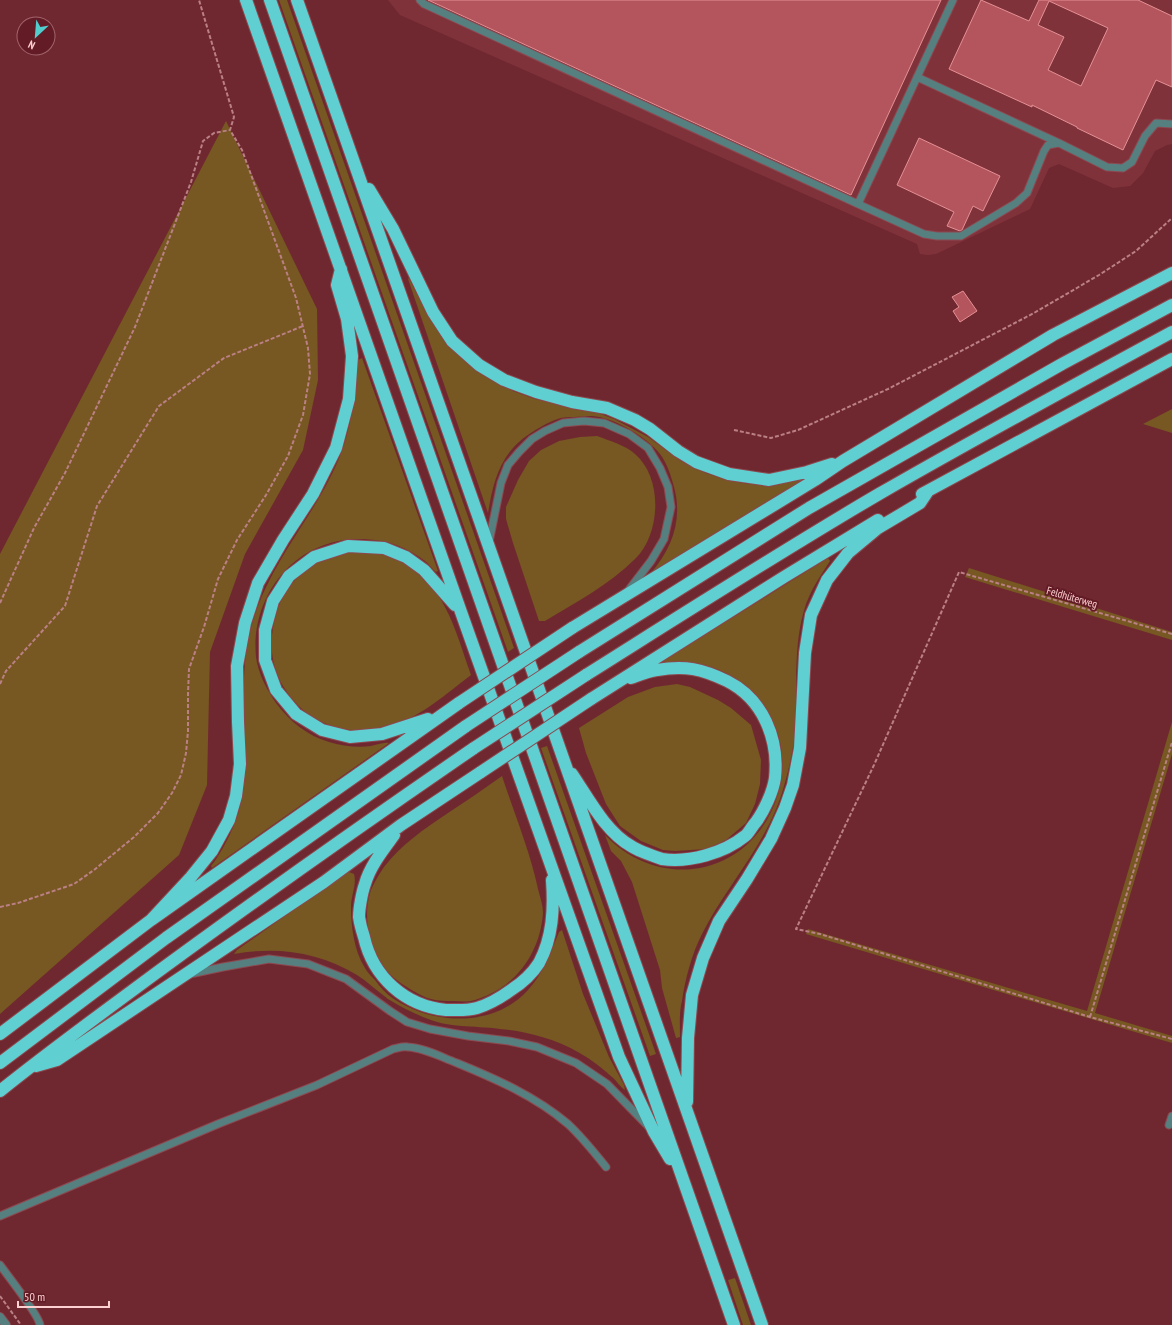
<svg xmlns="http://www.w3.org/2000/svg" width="1172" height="1325" font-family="'PT Sans Narrow',sans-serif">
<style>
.built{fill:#80323b}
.green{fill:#775722}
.building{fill:#b4555d;stroke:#e49094;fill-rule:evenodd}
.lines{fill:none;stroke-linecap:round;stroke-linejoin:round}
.lane-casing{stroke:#8c4950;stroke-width:9}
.street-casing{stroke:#8c4950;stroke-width:10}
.highway-casing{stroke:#8c4950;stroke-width:14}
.path{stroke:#ba8085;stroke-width:2;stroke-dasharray:4 2;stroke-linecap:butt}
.lane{stroke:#567f80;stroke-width:7}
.street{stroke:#567f80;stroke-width:8}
.highway{stroke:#5fcfd1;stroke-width:12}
.highway-bridge-casing{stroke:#8c4950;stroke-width:14;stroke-linecap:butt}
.highway-bridge{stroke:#5fcfd1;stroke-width:12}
.labels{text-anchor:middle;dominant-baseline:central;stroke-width:4;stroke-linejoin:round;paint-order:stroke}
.street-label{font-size:11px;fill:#fccfd0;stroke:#631c26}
</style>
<rect width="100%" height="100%" fill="#702830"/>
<path class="built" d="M388 0H1172V144L1167 145 1155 151 1143 173 1130 186 1113 188 1059 164 1049 168 1030 209 936 254 928 255 920 254 917 244 400 15Z"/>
<path class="green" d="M279 0H287L514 648 508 652Z
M226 121 317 309 318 380 303 450 245 554 210 652 207 785 179 855 0 1014V554Z
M409 278 425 310 485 376 513 391 535 399 593 411 614 419 648 437 681 461 706 473 728 480 748 484H773L803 480 650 574C672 549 683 520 674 487 671 476 667 463 660 454 647 437 613 417 592 416 586 416 580 417 574 417 570 417 565 417 561 418 548 421 522 437 513 448 497 466 492 489 488 513L408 279Z
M362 358 438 571 436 572C432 569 429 564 425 561 417 555 407 549 396 545 386 541 375 540 364 539 298 536 250 593 256 657 258 673 267 690 276 703 289 721 308 736 329 742 342 746 358 748 371 746 377 745 383 742 389 743L212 868 211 866C213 863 216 860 218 856 229 839 238 818 242 798 247 769 244 740 244 711 243 682 244 651 252 624 270 561 313 519 338 461 352 427 355 397 356 361Z
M1172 409V433L1143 424Z
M597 436C610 441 625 445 635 454 663 478 661 534 635 559 609 585 576 602 545 621H539L513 543 506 519V507L518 480 529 461 541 450 559 441 580 437Z
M356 550C364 551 373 551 381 553 386 554 391 557 395 559 444 579 455 630 471 675 447 693 422 716 392 726 353 738 311 727 287 692 275 675 270 656 272 635 274 620 277 605 286 592 293 582 302 570 313 564 326 557 342 553 356 550Z
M828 558 830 561C821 575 812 588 806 604 792 646 798 690 795 733 793 751 789 769 784 786 769 842 727 884 702 934 692 953 685 980 682 1001 679 1012 680 1025 680 1037L676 1038 662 988 660 970 632 882 621 861 611 851 605 835C663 895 754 874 778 794 784 773 784 749 776 729 770 715 760 705 751 695 747 691 744 686 741 683 721 666 689 659 664 663L663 661Z
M969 568 1172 632V640L965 577Z
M677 684 690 687 718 700 731 708 751 725 761 760 760 784 755 804 746 823 726 840 707 849 675 851 663 850 641 841 620 826 606 804 586 753 579 728 628 697 655 687Z
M1172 722V754L1095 1013 1172 1036V1043L806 934 808 929 1087 1011Z
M547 746 656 1054 650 1056 541 748Z
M502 776C514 813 530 851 538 889 540 897 543 905 543 913 540 955 513 991 471 1001 466 1002 459 1001 453 1001 446 1001 438 1001 431 999 426 998 421 995 417 993 406 987 395 980 387 971 371 952 363 922 369 897 371 887 378 876 384 867 402 844 424 829 448 813 466 801 484 789 502 776Z
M349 872 354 874C357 885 351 895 351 907 351 926 354 951 365 968 367 972 371 976 375 980 380 987 386 994 394 999 433 1025 494 1028 528 990 544 972 550 954 559 932L562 930 583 994 609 1057 624 1085 625 1090C620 1087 617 1081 612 1077 593 1059 568 1044 542 1037 529 1033 514 1030 500 1029 472 1025 451 1029 423 1017 411 1012 399 1006 388 999 377 991 368 982 357 975 319 952 277 946 234 954L237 950 345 873Z
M735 1278 751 1325H743L728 1280Z"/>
<path class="building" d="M428 0H941L851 195Z
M981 0 1029 21 1039 0H1138L1172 16V87L1156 80 1123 150 1077 128V127L1032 105V107L949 69ZM1049 1 1108 28 1081 86 1048 70 1064 37 1038 25Z
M919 138 1000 176 983 211 973 206 962 230 960 231 947 226 954 212 897 185Z
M963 291 977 311 960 322 953 311 959 307 952 297Z"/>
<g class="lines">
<g class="lane-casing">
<path id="lane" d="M420 0 424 4 858 204 924 234 937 236H961L1016 203 1027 193 1044 151 1048 145 1059 143 1107 167 1123 168 1132 162 1145 136 1156 123 1172 124
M917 77 1059 143
M858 204 953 0
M489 542 501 483 508 465 519 452 532 439 545 431 563 423 584 421 604 423 629 434 648 448 660 468 668 487 671 507 664 539 651 561 628 591
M190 974 223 967 269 959 308 964 346 979 390 1011 407 1022 430 1029 468 1036 509 1041 537 1047 576 1063 607 1084 648 1126
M1169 1125 1172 1116
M0 1216 218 1124 317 1085 393 1049C398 1048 403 1046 408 1047 425 1048 441 1057 457 1063 496 1079 535 1096 568 1124 582 1137 594 1152 606 1167
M0 1265C8 1276 39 1315 40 1325"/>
</g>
<g class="street-casing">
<path id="street" d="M0 1317 6 1325"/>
</g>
<g class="highway-casing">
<path id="highway" d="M246 0 461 612 619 1057 654 1132 670 1159
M270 0 734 1325
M297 0 762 1325
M369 189 393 229 433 312 452 341 479 365 504 380 536 392 572 402 607 408 635 420 650 429 678 451 696 462 729 474 769 480 807 472 832 464
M922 494 1172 359
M572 628 815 480 843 461 1053 335 1172 273
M579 652 809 508 1062 364 1172 305
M586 675C683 614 780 552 879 494 976 438 1074 385 1172 332
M591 699 784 577 878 520
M428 719 382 734 350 737 322 730 296 714 276 690 265 660V630L273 601 289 576 314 557 348 546 384 548 406 557 424 570 455 605
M572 774C589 799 605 831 631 846 637 850 656 857 662 859 689 863 724 853 745 836 749 833 752 826 756 822 764 811 773 792 775 778 779 739 763 699 727 681 702 669 685 665 657 670 648 671 639 675 631 678
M394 835C383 850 370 866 365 884 362 892 359 909 359 917 360 924 362 931 364 937 373 977 405 1006 446 1010 456 1010 467 1011 477 1008 490 1004 500 998 511 990 522 983 532 974 539 963 553 937 554 908 552 880
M151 920 191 877 212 851 229 820 236 796 240 764 238 722 237 666 245 623 258 583 283 540 313 494 336 448 349 399 352 356 347 319 337 285 341 269
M0 1034 151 920 459 703
M0 1063 166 938 466 726
M36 1066 57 1060 324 882 401 825 481 772
M0 1091C41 1058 83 1027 125 996 240 911 356 829 474 748
M687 1102 688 1038 692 995 703 958 719 921 747 879 771 839 785 808 793 785 800 748 805 653 811 615 827 580 848 553 878 528 920 503 928 491"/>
</g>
<path class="path" d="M734 430 771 438 798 430 888 389 1034 313 1099 275 1136 251 1172 218
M0 603 34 528 65 473 135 327 191 182 203 141 214 133 230 130
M1172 634 959 572 874 765 796 929 820 934 1090 1017 1172 1039
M0 684 6 671 65 606 97 506 159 406 224 358 303 326
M0 907 18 903 74 884 94 870 134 837 158 813 172 793 181 775 186 753 188 731V694L189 669 204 627 218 579 237 540 266 495 288 456 303 415 310 374 308 348 296 298 242 150 230 130 234 117 199 0
M1090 1017 1172 742
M0 1296 21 1325"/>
<use href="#lane" class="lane"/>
<use href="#street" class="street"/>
<use href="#highway" class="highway"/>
<g class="highway-bridge-casing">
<path id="highway-bridge" d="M459 703 572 628
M466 726 579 652
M474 748 586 675
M481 772 591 699"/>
</g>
<use href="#highway-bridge" class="highway-bridge"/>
</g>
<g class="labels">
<g class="street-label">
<text transform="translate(1072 597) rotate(16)">Feldhüterweg</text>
</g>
</g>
<g transform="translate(36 36) rotate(206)"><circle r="19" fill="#631c26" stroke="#a0646a"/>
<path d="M0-3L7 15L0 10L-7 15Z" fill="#52cdce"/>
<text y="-6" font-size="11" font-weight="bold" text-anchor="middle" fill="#fccfd0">N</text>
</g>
<path d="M18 1301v6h91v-6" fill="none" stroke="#fccfd0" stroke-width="2"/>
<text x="24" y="1301" font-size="12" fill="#fccfd0" stroke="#631c26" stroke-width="3" paint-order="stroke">50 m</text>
</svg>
